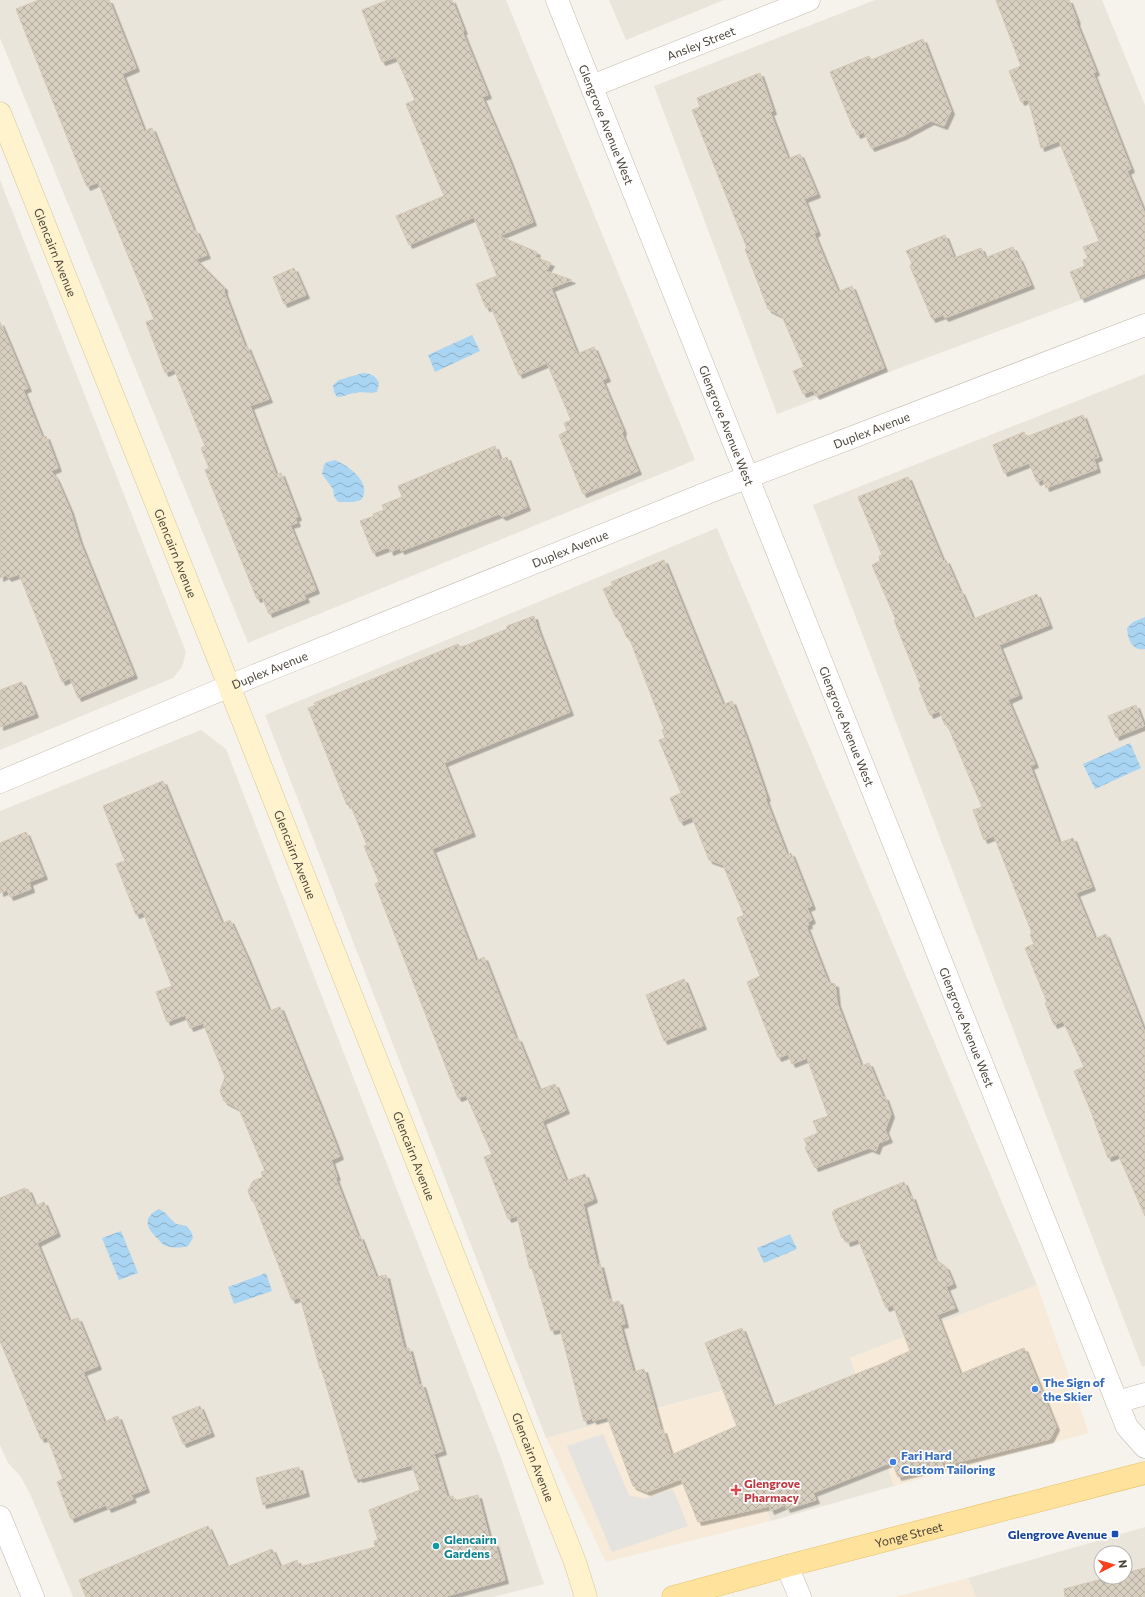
<svg xmlns="http://www.w3.org/2000/svg" width="1145" height="1597" font-family="Commissioner,sans-serif">
<style>
.residential{fill:#eae5da;fill-rule:evenodd}
.commercial{fill:#f7ead8}
.parking{fill:#e5e3e0}
.water{fill:url(#water-waves)}
.building{fill:url(#building-cross-hatch);stroke:#d3c7b4;filter:url(#shadow)}
.lines{fill:none;stroke-linecap:round;stroke-linejoin:round}
.street-casing{stroke:#c2bbae;stroke-width:23}
.secondary-casing{stroke:#d6c79b;stroke-width:23}
.primary-casing{stroke:#e6c16a;stroke-width:23}
.street{stroke:#fff;stroke-width:22}
.secondary{stroke:#fff3cd;stroke-width:22}
.primary{stroke:#ffe39c;stroke-width:22}
.shop-dot{fill:#3f7fe0;stroke:#fff;stroke-width:1.5}
.health-dot{fill:#e0444e;stroke:#fff;stroke-width:1.5}
.transit-dot{fill:#1a4fb4;stroke:#fff;stroke-width:1.5}
.culture-dot{fill:#0f9aa8;stroke:#fff;stroke-width:1.5}
.labels{text-anchor:middle;dominant-baseline:central;stroke-width:3.5;stroke-linejoin:round;paint-order:stroke}
.street-label{font-size:12px;fill:#4b4439;stroke:#fff}
.shop-label{font-size:12px;font-weight:bold;fill:#366cbe;stroke:#fff;text-anchor:start}
.health-label{font-size:12px;font-weight:bold;fill:#be3a42;stroke:#fff;text-anchor:start}
.transit-label{font-size:12px;font-weight:bold;fill:#164399;stroke:#fff;text-anchor:end}
.culture-label{font-size:12px;font-weight:bold;fill:#0d838f;stroke:#fff;text-anchor:start}
</style>
<defs>
<pattern id="water-waves" width="16" height="10" patternUnits="userSpaceOnUse"><rect width="16" height="10" fill="#a9d4f2"/><path d="M0 5q4-4 8 0t8 0" fill="none" stroke="#8caec5"/></pattern>
<pattern id="building-cross-hatch" width="8" height="8" patternUnits="userSpaceOnUse"><rect width="8" height="8" fill="#d8cfc1"/><path d="M0 0l8 8M0 8l8-8" fill="none" stroke="#b1aa9e"/></pattern>
<filter id="shadow"><feDropShadow dx="3.5" dy="3.5" stdDeviation="0" flood-color="#0004"/></filter>
</defs>
<rect width="100%" height="100%" fill="#f6f3ec"/>
<path class="residential" d="M0 0H506L695 460 248 643 0 38Z
M609 0H724L626 40Z
M875 0H1102L1145 105V276L777 414 654 86Z
M0 180 186 652 182 667 173 678 0 750Z
M1145 374V1366L1142 1367 813 505Z
M717 528 1037 1285 850 1358 894 1486 771 1521 721 1391 546 1438 265 715Z
M201 730 226 749 501 1458 544 1584 493 1597H73L31 1496 21 1477 8 1463 0 1445V811Z
M1145 1527V1597H976L968 1578ZM1101 1553H1125V1577H1101Z"/>
<path class="commercial" d="M1037 1285 1089 1433 894 1486 850 1358Z
M722 1391 771 1521 606 1562 546 1438Z
M968 1578 976 1597H895Z"/>
<path class="parking" d="M603 1434 629 1495 644 1499 673 1489 688 1526 612 1552 567 1446Z"/>
<path class="water" d="M472 335 480 351 435 372 428 355Z
M363 373C372 374 375 375 379 383L377 392C369 394 362 391 354 393 348 394 343 397 337 397L334 392 333 385 339 380Z
M335 460C349 466 373 483 361 500L353 502H338L334 496 333 489 322 474 324 465 327 462Z
M1145 617V649C1131 651 1128 639 1127 628L1133 622Z
M1130 743 1141 768 1095 789 1083 764Z
M159 1209 164 1212 176 1224C186 1225 191 1227 193 1238L188 1246C180 1248 174 1248 166 1246 163 1245 161 1242 159 1240 147 1229 141 1218 159 1209Z
M121 1231 138 1273 119 1280 102 1238Z
M790 1234 797 1249 764 1263 757 1248Z
M266 1273 272 1291 234 1304 228 1287Z"/>
<path class="building" d="M39 0H109L136 68 122 74 144 131 152 128 194 231 196 230 207 255 196 259 224 287V292L245 347 247 346 269 399 250 406 276 475 281 473 298 517 295 518 297 523 290 525 316 590 304 595 306 599 269 614 262 597 257 599 205 470 209 468 201 448 205 446 174 369 165 373 146 322 154 319 98 182 87 187 16 9Z
M388 0H452L464 31H462L488 95 482 97 508 157 533 222 499 236 537 252 535 257 551 263 546 271 572 280 551 288 577 354 594 347 607 378 602 380 623 430 622 434 638 471 583 494 559 435 567 431 564 423 571 420 547 363 519 375 491 307 486 308 476 284 497 276 474 217 409 245 396 216 444 196 406 104 415 100 396 57 382 62 362 10Z
M996 0H1069L1077 21 1076 22 1096 72 1093 73 1131 169 1127 171 1145 214V273L1081 299 1070 272 1085 266 1083 260 1088 258 1083 247 1099 241 1059 141 1041 148 1028 99 1021 102 1009 71 1021 66Z
M923 39 951 111 944 126 931 121 903 136 871 148 864 132 857 135 854 127 853 128 830 72 869 56 871 60Z
M760 73 773 111 770 112 788 159 800 154 817 194 804 199 817 232 814 234 838 292 852 286 884 368 816 396 813 390 803 394 793 371 804 367 782 316 768 309 745 249 747 248 692 110 700 107 697 98Z
M945 235 954 258 981 248 985 258 1013 247 1018 258H1019L1031 285 945 318 943 315 932 319 910 266 912 263 906 251Z
M294 268 306 295 284 304 273 277Z
M0 322 28 388 23 390 42 437 46 436 58 468 51 471 56 478 70 510 79 540 134 675 78 698 70 678 62 682 19 574 8 578 6 575 0 578Z
M1083 415 1099 457 1094 459 1097 469 1046 488 1043 479 1037 482 1029 463 1004 473 993 445 1024 432 1026 437Z
M495 446 500 460 507 457 527 507 503 517 499 514 401 551 400 548 390 552 389 547 373 553 360 521 374 516 373 514 384 510 382 505 402 497 398 486Z
M908 477 943 561 946 560 960 592 961 591 973 619 1037 594 1049 625 999 645 1019 695 1008 700 1035 764 1030 766 1059 843 1073 838 1092 887 1076 893 1095 939 1106 934 1145 1033V1216L1118 1154 1108 1158 1090 1109 1074 1071 1084 1067 1063 1021 1054 1025 1045 1003 1047 1002 1025 948 1034 944 1030 934 1032 933 999 849 994 836 984 840 973 810 982 807 947 724 945 725 939 711 930 715 919 688 921 687 894 620H896L872 565 880 561 879 556 882 555 858 497Z
M664 560 723 705 732 701 747 740 767 798H765L787 855 791 853 812 906 807 908 812 920 808 922 809 925 806 926 828 982 835 984 837 1003 861 1066 869 1063 883 1097H885L891 1114 885 1130 889 1139 879 1143 876 1151 869 1148 815 1168 805 1148 807 1145 804 1139 818 1133 813 1121 828 1116 807 1058 792 1064 788 1054 778 1058 747 982 760 976 737 918 744 915 723 865 709 860 692 817 680 822 670 798 681 793 659 740 665 738 662 730 664 729 629 637 627 638 618 617 616 618 603 589 613 585 611 582Z
M534 616 537 627 570 712 444 763 472 833 432 849 476 961 484 957 516 1039 518 1038 539 1090 555 1084 566 1110 542 1121 566 1181 585 1174 594 1199 583 1204 597 1265 600 1264 609 1300 611 1299 612 1303 619 1301 625 1324 620 1325 633 1372 644 1369 661 1431 663 1430 671 1455 737 1426 705 1343 742 1328 773 1407 889 1361V1360L910 1351 893 1305 886 1308 858 1239 847 1243 845 1237 842 1238 832 1213 834 1211V1210L904 1182 910 1197 912 1196 934 1258 946 1267 953 1284 946 1287 955 1308 937 1315 960 1374 1024 1348 1056 1427 1050 1439 898 1477 892 1462 813 1493 816 1500 787 1509 785 1505 771 1511 769 1506 698 1522 681 1479 647 1492 633 1486 607 1417 593 1421V1418L584 1421 560 1329 551 1331 532 1268 530 1269 517 1216 508 1219 484 1157 492 1154 466 1095 458 1098 375 884 379 882 364 846 367 845 350 804 347 805 308 708 316 705 314 703 458 644 460 647 467 645 507 629V626Z
M22 682 35 714 0 727V690Z
M1136 705 1144 726 1116 737 1108 716Z
M163 781 222 924 230 920 246 955 269 1011 280 1007 330 1130 340 1156 331 1160 337 1177H335L358 1237 360 1236 376 1277 386 1275 404 1349 409 1348 419 1385 422 1384 443 1451 434 1454 447 1497 453 1496 454 1501 478 1495 491 1545 495 1543 505 1580 443 1597H86L79 1580 208 1526 227 1567 272 1549 280 1567 297 1560 299 1567 375 1547 374 1541 378 1540 369 1510 420 1490 412 1465 359 1479 358 1477 355 1479 321 1368 320 1369 300 1297 292 1300 254 1202 252 1201 248 1191 253 1181 263 1177 261 1172 265 1171 239 1109 224 1101 220 1091 225 1077 203 1023 190 1028 185 1015 167 1022 156 992 172 986 143 912 136 915 116 864 125 861 103 806Z
M26 832 44 876 29 882 31 889 10 897 7 890 0 893V843Z
M684 979 703 1026 664 1041 646 995Z
M25 1188 26 1190 28 1189 35 1206 44 1202 57 1233 37 1243 69 1321 78 1318 98 1366 83 1372 104 1422 118 1416 146 1489 131 1495 133 1499 108 1509 106 1505 71 1519 57 1482 63 1479 47 1437 41 1439 0 1341V1198Z
M200 1406 211 1433 183 1444 172 1417Z
M299 1467 306 1493 263 1505 256 1478Z
M1145 1568V1597H1065L1064 1589 1110 1577H1125V1573Z"/>
<g class="lines">
<g class="street-casing">
<g id="street">
<path id="s1" d="M557 0 1127 1427 1145 1447"/>
<path id="s2" d="M592 86 809 0"/>
<path id="s3" d="M0 782 256 675 717 489 1145 325"/>
<path d="M1117 1402 1145 1394"/>
<path d="M0 1517 33 1597"/>
<path d="M787 1566 800 1597"/>
</g>
</g>
<g class="secondary-casing">
<g id="secondary">
<path id="s4" d="M0 113 218 658 575 1562 586 1597"/>
</g>
</g>
<g class="primary-casing">
<g id="primary">
<path id="s5" d="M673 1597 787 1566 1145 1473"/>
</g>
</g>
<use href="#street" class="street"/>
<use href="#secondary" class="secondary"/>
<use href="#primary" class="primary"/>
</g>
<g class="shop-dot">
<circle cx="1035" cy="1389" r="4"/>
<circle cx="893" cy="1462" r="4"/>
</g>
<path class="health-dot" d="M734 1484h4v4h4v4h-4v4h-4v-4h-4v-4h4z"/>
<rect class="transit-dot" x="1111" y="1530" width="8" height="8" rx="2"/>
<circle class="culture-dot" cx="436" cy="1546" r="4"/>
<g class="labels">
<g class="street-label">
<text stroke="none"><textPath href="#s2" startOffset="117">Ansley Street</textPath></text>
<text stroke="none"><textPath href="#s1" startOffset="134">Glengrove Avenue West</textPath></text>
<text stroke="none"><textPath href="#s4" startOffset="150">Glencairn Avenue</textPath></text>
<text stroke="none"><textPath href="#s1" startOffset="458">Glengrove Avenue West</textPath></text>
<text stroke="none"><textPath href="#s3" startOffset="940">Duplex Avenue</textPath></text>
<text stroke="none"><textPath href="#s3" startOffset="616">Duplex Avenue</textPath></text>
<text stroke="none"><textPath href="#s4" startOffset="474">Glencairn Avenue</textPath></text>
<text stroke="none"><textPath href="#s3" startOffset="292">Duplex Avenue</textPath></text>
<text stroke="none"><textPath href="#s1" startOffset="782">Glengrove Avenue West</textPath></text>
<text stroke="none"><textPath href="#s4" startOffset="798">Glencairn Avenue</textPath></text>
<text stroke="none"><textPath href="#s1" startOffset="1106">Glengrove Avenue West</textPath></text>
<text stroke="none"><textPath href="#s4" startOffset="1122">Glencairn Avenue</textPath></text>
<text stroke="none"><textPath href="#s4" startOffset="1446">Glencairn Avenue</textPath></text>
<text stroke="none"><textPath href="#s5" startOffset="244">Yonge Street</textPath></text>
</g>
<g class="shop-label">
<text x="1043" y="1382">The Sign of<tspan x="1043" dy="14">the Skier</tspan></text>
<text x="901" y="1455">Fari Hard<tspan x="901" dy="14">Custom Tailoring</tspan></text>
</g>
<g class="health-label">
<text x="744" y="1483">Glengrove<tspan x="744" dy="14">Pharmacy</tspan></text>
</g>
<g class="transit-label">
<text x="1107" y="1534">Glengrove Avenue</text>
</g>
<g class="culture-label">
<text x="444" y="1539">Glencairn<tspan x="444" dy="14">Gardens</tspan></text>
</g>
</g>
<g transform="translate(1113 1565) rotate(84)"><circle r="19" fill="#ffffff" stroke="#b7b4b0"/>
<path d="M0-3L7 15L0 10L-7 15Z" fill="#fc3f1d"/>
<text y="-6" font-size="11" font-weight="bold" text-anchor="middle" fill="#4b4439">N</text>
</g>
</svg>
